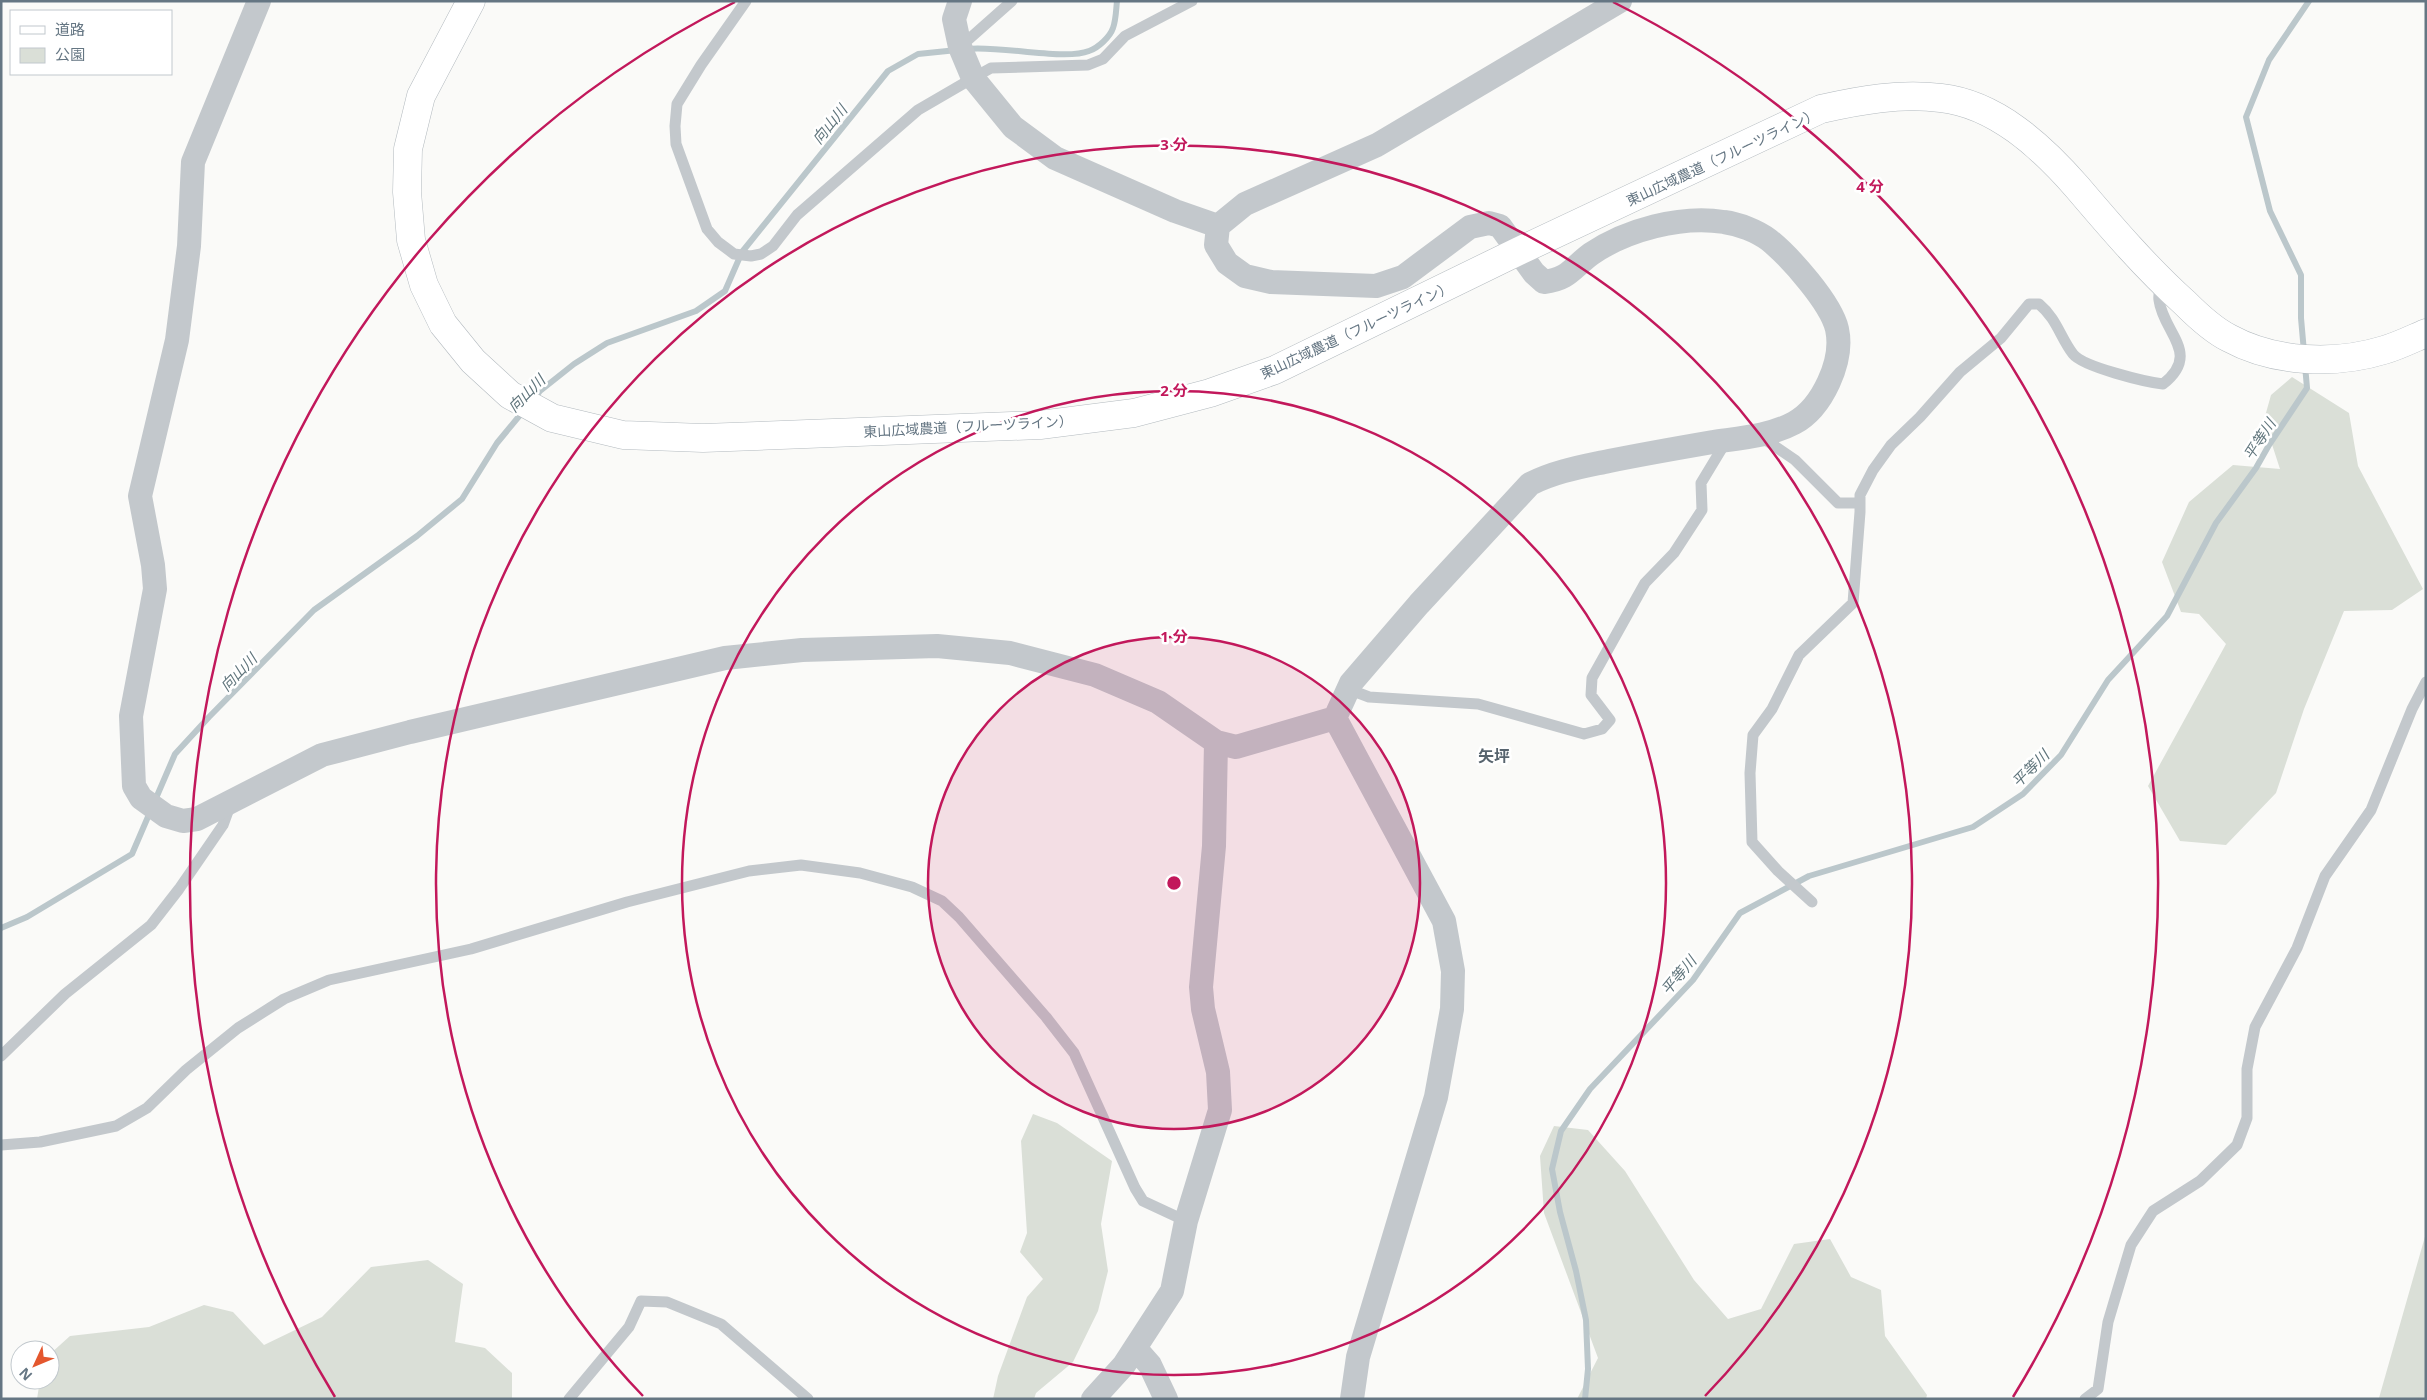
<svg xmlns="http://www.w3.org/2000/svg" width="2427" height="1400" font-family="'Noto Sans','Noto Sans JP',sans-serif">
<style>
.green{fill:#dadfd7}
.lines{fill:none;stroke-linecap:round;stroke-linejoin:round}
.stream{stroke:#bbc7cb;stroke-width:6}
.secondary-casing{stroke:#b3babf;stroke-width:29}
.lane{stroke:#c3c8cc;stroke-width:11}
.street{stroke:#c3c8cc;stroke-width:24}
.secondary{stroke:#fff;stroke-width:28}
.ring{fill:none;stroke:#c2185b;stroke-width:2.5}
.labels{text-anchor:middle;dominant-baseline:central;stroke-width:5;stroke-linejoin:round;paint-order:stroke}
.street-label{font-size:14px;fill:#657683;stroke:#fff}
.water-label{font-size:15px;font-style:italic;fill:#60757c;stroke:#fff}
.quarter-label{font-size:16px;font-weight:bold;fill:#57646e;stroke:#fff}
.centre{fill:#c2185b;stroke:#fff;stroke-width:2.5}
.ring-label{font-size:15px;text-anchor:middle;font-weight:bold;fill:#c2185b;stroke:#fff;stroke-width:5;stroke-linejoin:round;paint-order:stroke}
</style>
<rect width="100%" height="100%" fill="#fafaf8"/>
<path class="green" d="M2292 377 2349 413 2358 466 2423 589 2392 610 2344 611 2304 709 2276 793 2226 845 2180 841 2148 786 2226 644 2199 614 2181 612 2162 562 2189 502 2233 465 2280 469 2264 420 2271 395Z
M1033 1114 1057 1123 1112 1161 1101 1224 1108 1271 1098 1311 1073 1362 1036 1393 1034 1399H993L998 1376 1027 1297 1043 1279 1020 1252 1027 1233 1021 1141Z
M1554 1126 1588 1130 1625 1171 1694 1280 1728 1319 1761 1309 1794 1244 1830 1239 1851 1277 1881 1290 1885 1336 1927 1395 1926 1399H1577L1598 1358 1544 1213 1540 1156Z
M2426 1233V1399H2379V1398Z
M428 1260 463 1284 455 1342 485 1348 512 1373V1399H37L40 1380H50V1354L70 1336 149 1327 204 1305 233 1312 264 1345 322 1317 371 1267Z"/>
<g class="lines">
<path class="stream" d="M967 49C999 45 1064 61 1089 51 1098 48 1110 37 1113 28 1116 20 1116 10 1117 1
M2304 352 2301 318V275L2270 211 2246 117 2269 60 2309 1
M533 400 540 391 574 364 607 343 696 311 725 291 742 252 888 71 918 54 957 50
M1 928 27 917 132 854 175 754 209 717 314 610 417 536 462 499 497 443 525 409
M1585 1399 1588 1369 1586 1320 1576 1271 1560 1212 1552 1169 1561 1131 1590 1089 1693 980 1740 913 1809 876 1973 827 2023 794 2061 755 2108 680 2167 616 2216 523 2256 468 2269 445 2307 388 2305 365"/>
<g class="secondary-casing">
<path id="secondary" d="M471 1 421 96 408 149 407 192 411 240 424 285 443 324 473 361 510 395 552 418 623 435 703 438 1040 425 1134 413 1210 393 1275 370 1519 251 1821 109C1861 100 1900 93 1941 98 1996 104 2042 147 2077 187 2111 227 2146 268 2185 303 2198 316 2213 330 2229 338 2275 363 2335 365 2384 350 2398 346 2412 339 2426 333"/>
</g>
<path class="lane" d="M746 1 701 65 677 104 675 126 676 144 707 229 718 242 734 254 751 256 761 254 773 246 797 215 918 110 973 78 991 68 1088 65 1103 59 1125 36 1192 1
M960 47 1012 1
M1760 436 1795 460 1838 503H1860
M1348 689 1369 697 1478 704 1584 734 1602 729 1610 720 1591 695 1592 678 1645 583 1674 553 1702 510 1701 483 1727 440
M1812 902 1778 871 1752 842 1750 773 1753 735 1772 709 1799 655 1853 603 1860 512V495L1873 470 1891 445 1920 417 1960 372 2001 338 2029 304H2039C2057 319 2060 337 2073 354 2083 367 2146 382 2163 384 2202 353 2163 333 2159 300 2158 295 2160 289 2161 284
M1 1056 65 994 151 925 179 889 223 825 231 803
M1 1145 40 1142 116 1126 147 1108 186 1070 238 1028 284 999 329 980 471 949 627 902 749 871 801 865 860 873 912 887 942 901 959 917 1046 1017 1074 1053 1135 1188 1143 1201 1186 1221
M569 1399 629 1327 641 1301 667 1302 721 1324 808 1399
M2085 1399 2098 1389 2108 1322 2131 1245 2153 1211 2200 1181 2237 1145 2247 1118V1069L2255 1027 2297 948 2325 876 2371 810 2412 709 2426 682"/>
<path class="street" d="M259 1 193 162 189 246 177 340 140 496 153 565 155 589 131 716 134 786 141 798 166 816 183 821 197 819 322 755 410 732 725 658 802 650 937 646 1010 653 1095 675 1158 702 1216 742 1236 747 1335 718
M960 1 954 19 960 47 973 78 1013 127 1055 158 1175 211 1218 226
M1135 1348 1150 1365 1166 1399
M1093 1399 1124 1365 1172 1291 1186 1221 1220 1110 1218 1072 1203 1009 1201 987 1214 846 1216 742
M1352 1399 1358 1357 1436 1097 1452 1009 1453 971 1444 921 1335 718 1351 683 1419 604 1530 484C1556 471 1581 467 1609 461 1644 454 1678 448 1713 442 1740 438 1770 436 1794 423 1822 408 1844 361 1837 329 1831 303 1790 257 1769 240 1757 231 1739 224 1724 222 1681 215 1626 230 1591 254 1572 268 1569 279 1544 282L1534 273 1500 226 1489 223 1470 227 1403 277 1376 286 1271 282 1245 276 1227 263 1216 245 1218 226 1245 204 1377 145 1620 1"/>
<use href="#secondary" class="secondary"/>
</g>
<circle cx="1174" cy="883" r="246" fill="#c2185b" fill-opacity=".12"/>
<g class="ring">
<circle cx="1174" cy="883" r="246"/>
<circle cx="1174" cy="883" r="492"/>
<path d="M643 1396A738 738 0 1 1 1705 1396"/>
<path d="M335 1397A984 984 0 0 1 735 2M1613 2A984 984 0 0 1 2013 1397"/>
</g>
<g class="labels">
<g class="street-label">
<text transform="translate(1722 157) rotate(-25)">東山広域農道（フルーツライン）</text>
<text transform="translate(1356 330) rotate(-25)">東山広域農道（フルーツライン）</text>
<text transform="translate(968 426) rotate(-3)">東山広域農道（フルーツライン）</text>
</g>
<g class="water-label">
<text transform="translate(829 124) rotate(-51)">向山川</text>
<text transform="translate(526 393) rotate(-45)">向山川</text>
<text transform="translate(2259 439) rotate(-57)">平等川</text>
<text transform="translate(238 672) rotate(-46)">向山川</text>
<text transform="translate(2030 768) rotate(-45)">平等川</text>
<text transform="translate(1678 975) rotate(-50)">平等川</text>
</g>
<g class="quarter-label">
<text x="1494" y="756">矢坪</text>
</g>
</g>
<circle cx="1174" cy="883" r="8" class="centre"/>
<g class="ring-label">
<text x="1174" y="150">3 分</text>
<text x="1870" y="192">4 分</text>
<text x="1174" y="396">2 分</text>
<text x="1174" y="642">1 分</text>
</g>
<rect width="2427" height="1400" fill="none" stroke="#657683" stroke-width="5"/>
<rect x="10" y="10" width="162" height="65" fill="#ffffff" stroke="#c1c8cd"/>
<rect x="20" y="26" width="25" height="8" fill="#ffffff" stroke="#c1c8cd"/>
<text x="55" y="35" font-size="15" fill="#657683">道路</text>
<rect x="20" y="48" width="25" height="15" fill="#dadfd7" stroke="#c1c8cd"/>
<text x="55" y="60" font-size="15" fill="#657683">公園</text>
<g transform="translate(35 1365) rotate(226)"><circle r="24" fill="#ffffff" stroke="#c1c8cd"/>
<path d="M0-4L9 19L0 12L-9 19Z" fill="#e4572e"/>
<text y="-8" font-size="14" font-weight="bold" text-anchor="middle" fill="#657683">N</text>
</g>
</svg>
